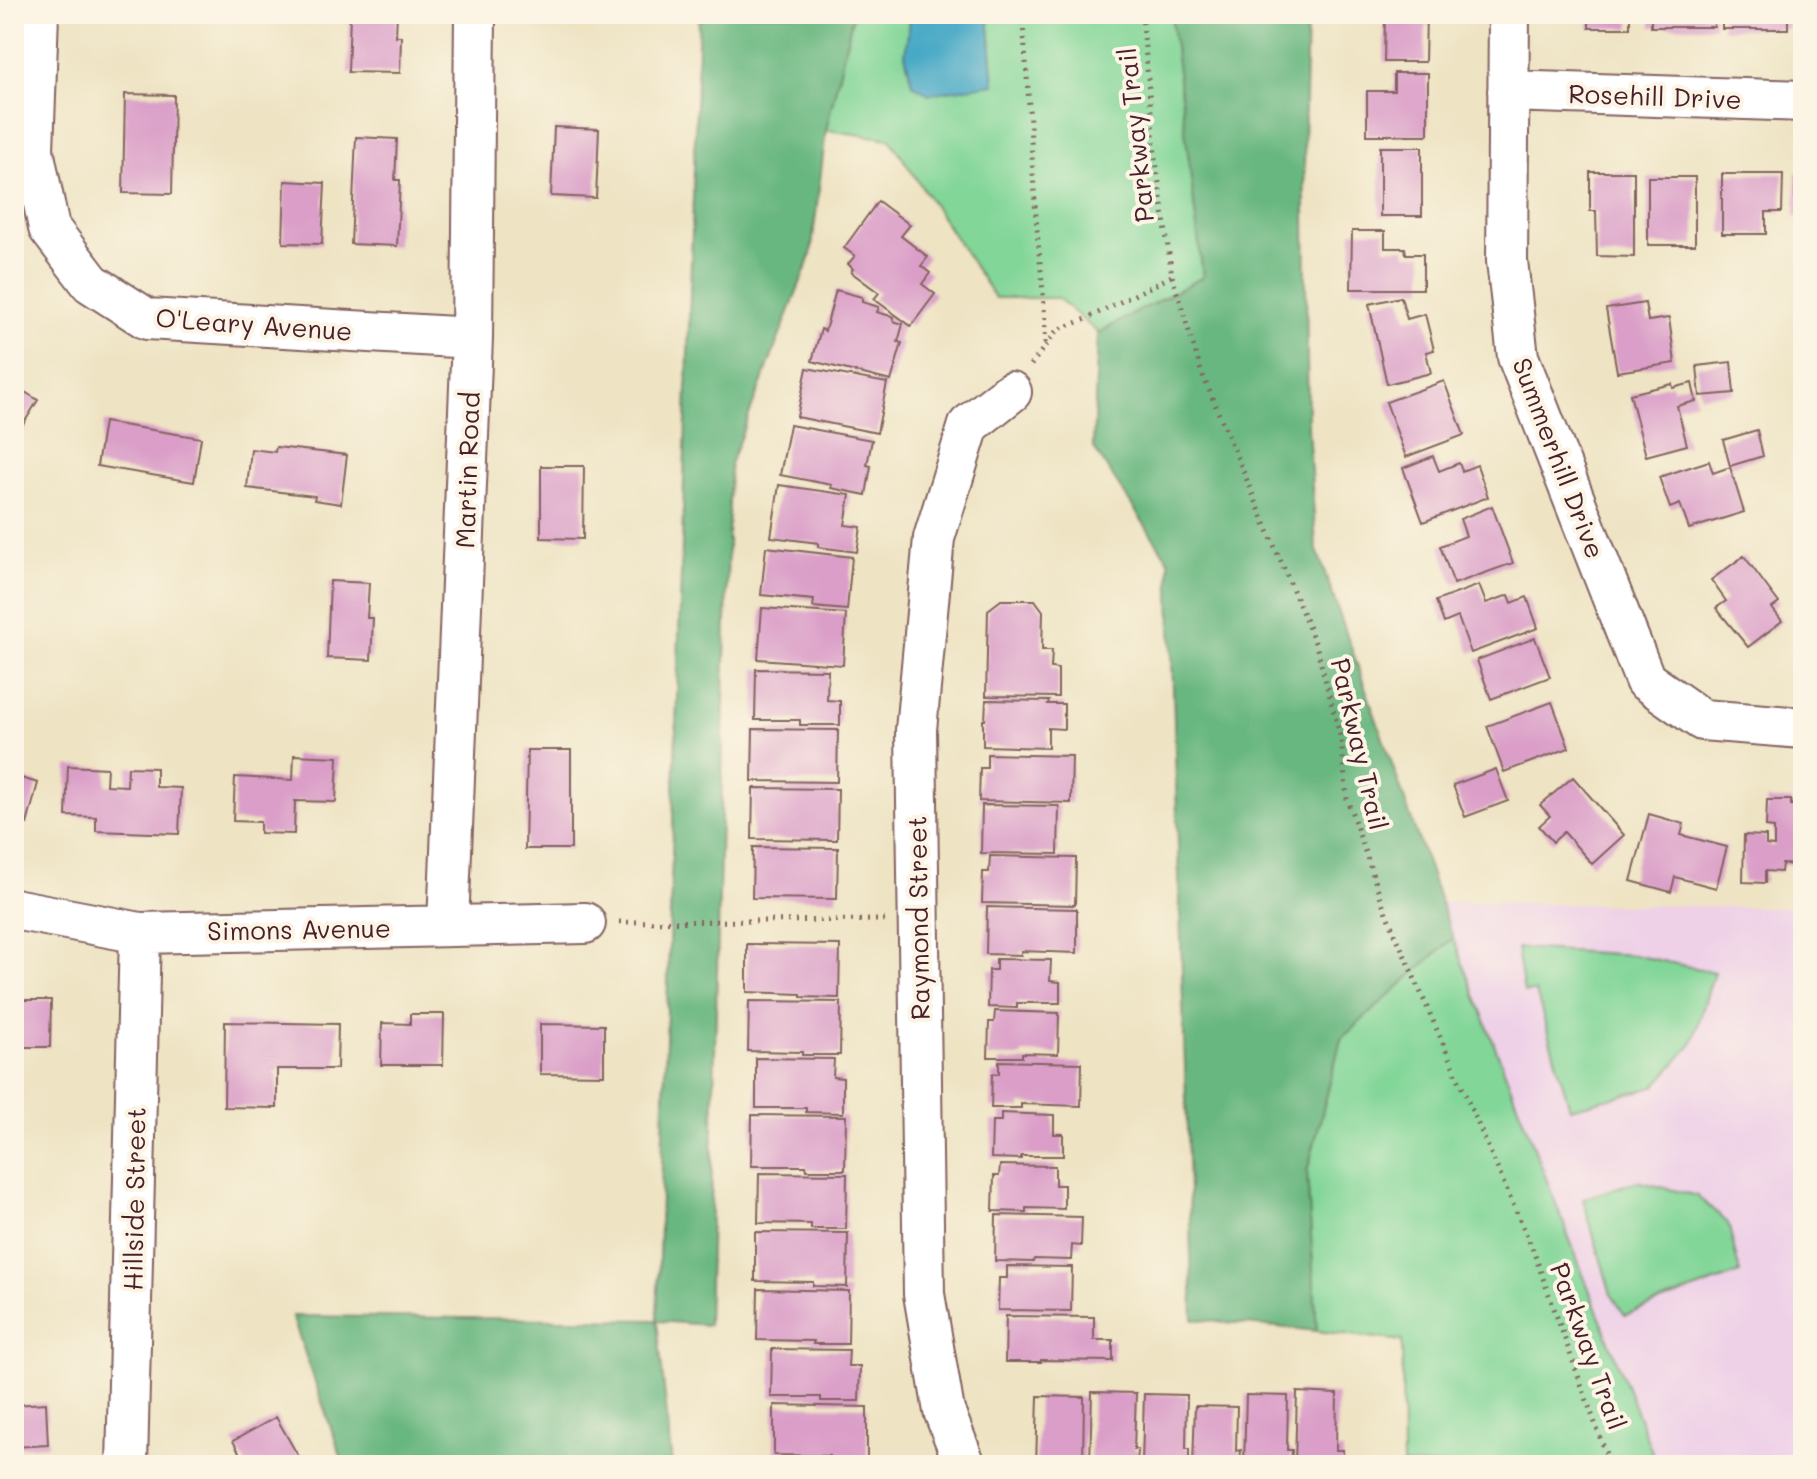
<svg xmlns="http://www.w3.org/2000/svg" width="1817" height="1479" font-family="Mali,sans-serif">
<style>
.built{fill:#eed0e7}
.green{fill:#82d698;stroke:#667a62;stroke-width:2}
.forest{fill:#69b780;stroke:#5a6b56;stroke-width:2}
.water{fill:#46a9c6;stroke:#486478;stroke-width:2}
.building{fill:#da9ec8}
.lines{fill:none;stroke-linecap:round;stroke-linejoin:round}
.minor-casing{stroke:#836460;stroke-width:44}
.path{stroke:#836460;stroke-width:5;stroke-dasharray:2 6;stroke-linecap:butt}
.minor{stroke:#fff;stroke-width:40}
.labels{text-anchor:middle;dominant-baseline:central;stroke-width:8;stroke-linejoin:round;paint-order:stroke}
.street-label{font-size:26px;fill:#4a1f2b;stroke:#fcf5e5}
</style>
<rect width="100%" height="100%" fill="#fcf5e5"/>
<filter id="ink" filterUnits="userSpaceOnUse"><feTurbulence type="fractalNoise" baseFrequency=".0125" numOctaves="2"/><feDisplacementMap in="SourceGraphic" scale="16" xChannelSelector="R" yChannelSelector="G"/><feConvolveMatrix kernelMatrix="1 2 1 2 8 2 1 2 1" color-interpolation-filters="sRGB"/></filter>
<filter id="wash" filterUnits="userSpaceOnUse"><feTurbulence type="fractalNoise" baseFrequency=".006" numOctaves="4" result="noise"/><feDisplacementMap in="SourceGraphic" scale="32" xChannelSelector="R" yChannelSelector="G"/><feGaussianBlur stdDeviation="1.8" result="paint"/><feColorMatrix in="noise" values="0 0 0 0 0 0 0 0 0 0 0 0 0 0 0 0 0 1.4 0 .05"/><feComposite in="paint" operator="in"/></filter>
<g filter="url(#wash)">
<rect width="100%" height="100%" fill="#eee3c3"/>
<path class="built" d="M1439 902 1803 908V1465H1657Z"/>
<path class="green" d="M853 14H911L905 54 912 84H993L988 14H1171L1203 277 1098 333 1058 298H995L890 139 826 130Z
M1453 938 1657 1465H1403L1402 1341 1317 1331 1307 1172 1341 1038Z
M1517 948 1634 955 1714 972 1692 1044 1654 1087 1570 1108 1536 992H1524Z
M1637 1181 1697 1196 1728 1223 1740 1273 1625 1315 1611 1294 1583 1199Z"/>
<path class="forest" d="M699 14H853L826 130 811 255 730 464 708 1325 657 1321 672 1465H344L292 1316 657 1320Z
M1171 14H1307L1304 145 1308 428 1316 547 1453 938 1341 1039 1307 1172 1317 1331 1193 1319 1169 561 1093 447 1098 333 1203 277Z"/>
<path class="water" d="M911 14H988L994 84 929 94 912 84 905 54Z"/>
<g id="blocks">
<path class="building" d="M350 14H397L396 36H401L400 73 348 72Z
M1385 14H1426L1425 62H1384Z
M1589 14H1630V28H1589Z
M1651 14H1714V27H1651Z
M1722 14H1788V29H1722Z
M1394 73H1428V135H1367V91H1394Z
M125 94 174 95 172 194 123 193Z
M554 127 599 129 596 198 551 196Z
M356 137 397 139 395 180H400L397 246 351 244Z
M1380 147H1422V216H1380Z
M1590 172H1634V257L1597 256 1596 211H1590Z
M1796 173H1803V217H1795Z
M1722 174H1783L1782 212H1766V234H1722Z
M1648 177H1695V245H1648Z
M285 181 325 183 322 244 283 243Z
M878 201 910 225 901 236 928 257 921 266 930 273 922 284 935 294 911 326 874 299 879 293 851 272 853 269 848 264 855 256 844 248Z
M1352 231H1385V248H1405L1406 254H1423V289H1351Z
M836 290 862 297V302L879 307 877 312 894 317 893 321 903 324 898 342 902 343 891 381 812 361 821 329 825 331Z
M1401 297 1407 319 1425 314 1434 350 1426 352 1431 373 1387 384 1369 304Z
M1645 303 1648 321 1669 318 1675 363 1617 372 1606 309Z
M1731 362 1734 393 1700 396 1697 366Z
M807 368 887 383 877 433 797 417Z
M14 374 20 378 15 386 38 400 16 436 14 434Z
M1444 381 1464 435 1406 457 1386 402Z
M1692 383 1696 401 1677 406 1687 445 1646 456 1630 394 1672 384 1673 388Z
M104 422 201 438 194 482 97 466Z
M790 425 872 440 867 465 871 466 866 495 831 488 832 485 780 475Z
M1757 430 1763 456 1730 466 1723 440Z
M276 447 347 455 341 504 314 500 315 496 247 488 251 449 275 452Z
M1433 456 1439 471 1459 463 1462 471 1477 465 1488 497 1423 522 1403 468Z
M1709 461 1713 473 1730 467 1744 512 1689 529 1680 504 1670 508 1659 477Z
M541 466H584L583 539 541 538Z
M779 485 850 495 845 525 861 527 857 552 818 547V543L771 537Z
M1492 506 1513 563 1454 584 1440 546 1466 536 1460 519Z
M766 547 852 557 847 610 813 607 814 600 761 595Z
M1744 556 1779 603 1772 608 1782 621 1748 647 1716 608 1726 601 1711 580Z
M330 581 369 583 367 618H373L371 660 327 658Z
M1479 585 1486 603 1509 595 1512 603 1527 597 1538 628 1471 653 1458 617 1444 623 1436 601Z
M1001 600H1035L1043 611 1042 650H1052L1051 668 1058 669V697L986 696 988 610Z
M762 608 846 614 843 665 758 659Z
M1535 638 1550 677 1491 699 1477 660Z
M756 669 828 670 827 700 840 701V725H800V720H755Z
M986 700 1049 701 1048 704H1064V729L1048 728V748L983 746V720H985Z
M1552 702 1569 748 1504 772 1487 726Z
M753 729 838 730 837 782 752 781Z
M527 750H571V849H525Z
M987 754 1072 756 1071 803 979 801 980 768H987Z
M294 755 338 757 336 802 295 801 294 834 260 833V822L233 821 235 777 293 780Z
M68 766 107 768 106 785 127 786 128 767 156 768V787L181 788 179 834 96 831V817L66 816Z
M1496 769 1508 801 1465 817 1453 785Z
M14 776 38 783 27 824 14 821Z
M1573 777 1624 835 1592 864 1564 832 1553 842 1539 826 1550 816 1540 805Z
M753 788 838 789 837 840 752 839Z
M1767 800H1791V805L1803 806V865L1782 864 1781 872 1765 871V883L1743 882 1744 835 1766 836V845L1774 846V828L1766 827Z
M982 805 1059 806 1058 854 981 853Z
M1649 814 1684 824 1681 835 1727 847 1716 888 1675 877 1671 892 1631 881Z
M753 847 838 848 837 899 752 898Z
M990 856 1076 858 1075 905 982 903 983 872H989Z
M987 907 1077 909V953L1021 951V955L986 954Z
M747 944 840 945 839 998 801 997V994L747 992Z
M996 959 1051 960 1050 981 1060 982V1003H1017V1008L988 1007 989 970H996Z
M14 1000H51L50 1047H14Z
M749 1001 841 1002 840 1055H802V1052L748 1051Z
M995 1011 1059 1013 1058 1054 1022 1053V1057H988L989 1022H994Z
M410 1014H444L443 1065H381L382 1023 410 1024Z
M225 1022 338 1024 337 1069H277V1108L224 1107Z
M540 1024 604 1025V1075L540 1074Z
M756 1058 834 1059 833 1077 843 1078V1113L806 1112V1108H756Z
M999 1061 1082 1063 1081 1106 1021 1104V1108H991L992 1074H999Z
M1001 1113 1054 1115V1134H1063V1156H1021V1159L991 1158 992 1121H1001Z
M752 1115 846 1116 845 1170H807L806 1166H751Z
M1000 1165 1055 1166V1185H1064V1209L1026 1208V1212L993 1211 994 1176H999Z
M759 1173 847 1174 846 1229H811V1224L758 1223Z
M996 1215 1082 1217 1081 1246 1072 1245 1071 1260 1034 1259 1033 1262 995 1261Z
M755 1232 848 1233 847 1287 813 1286V1282L755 1281Z
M1007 1266 1072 1267 1071 1311 998 1310 999 1278H1007Z
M758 1289 849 1291 848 1344H813L814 1341 757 1340Z
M1006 1316 1094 1317V1340H1113V1361L1041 1360V1362H1005Z
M772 1349 849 1350 848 1366H860L859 1401H821V1397H771Z
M1092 1392 1136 1393 1134 1449H1138L1137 1465H1090Z
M1297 1392 1337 1394 1336 1450H1343V1465H1295Z
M1144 1394 1187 1395 1186 1449H1189V1465H1142Z
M1246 1395 1288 1396 1287 1450H1292L1291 1465H1244Z
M1038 1396 1084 1397 1083 1465H1036Z
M46 1403 48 1445 14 1447V1405Z
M774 1405 867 1407V1460L829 1459V1456L774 1455Z
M1195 1406 1237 1407 1236 1451 1241 1450 1240 1465H1193Z
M276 1417 297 1454 308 1465H246L233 1441Z"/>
</g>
</g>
<g filter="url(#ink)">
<use href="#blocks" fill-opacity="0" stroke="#836460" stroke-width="2"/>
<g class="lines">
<g class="minor-casing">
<path id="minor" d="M38 14 33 150 49 228 91 283 147 319 472 338
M1509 14 1507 261 1518 357 1645 680 1702 720 1803 728
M1508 91 1803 101
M14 909 140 933 585 923
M448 925 472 338 475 14
M127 1465 140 933
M965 1465 944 1411 924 1294 916 730 934 538 969 425 1011 392"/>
</g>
<path class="path" d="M1022 14C1029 86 1031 157 1037 229 1040 268 1046 307 1045 346
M1142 14 1155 154 1172 276 1201 371 1316 645 1341 739 1347 799 1386 913 1533 1250 1610 1465
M1031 365 1057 330 1084 320 1172 276
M619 922 885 920"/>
<use href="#minor" class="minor"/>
</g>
</g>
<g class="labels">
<g class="street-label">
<text transform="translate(1655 96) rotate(2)">Rosehill Drive</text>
<text transform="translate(1135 135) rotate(-96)">Parkway Trail</text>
<text transform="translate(254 324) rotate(4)">O'Leary Avenue</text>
<text transform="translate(1559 458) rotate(69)">Summerhill Drive</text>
<text transform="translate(467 470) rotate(-88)">Martin Road</text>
<text transform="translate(1360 744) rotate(77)">Parkway Trail</text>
<text transform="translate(918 918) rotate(-91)">Raymond Street</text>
<text transform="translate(299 929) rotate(-1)">Simons Avenue</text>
<text transform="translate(134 1199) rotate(-89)">Hillside Street</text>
<text transform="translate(1589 1346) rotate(70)">Parkway Trail</text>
</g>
</g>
<rect width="1817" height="1479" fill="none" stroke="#fcf5e5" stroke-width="48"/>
</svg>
